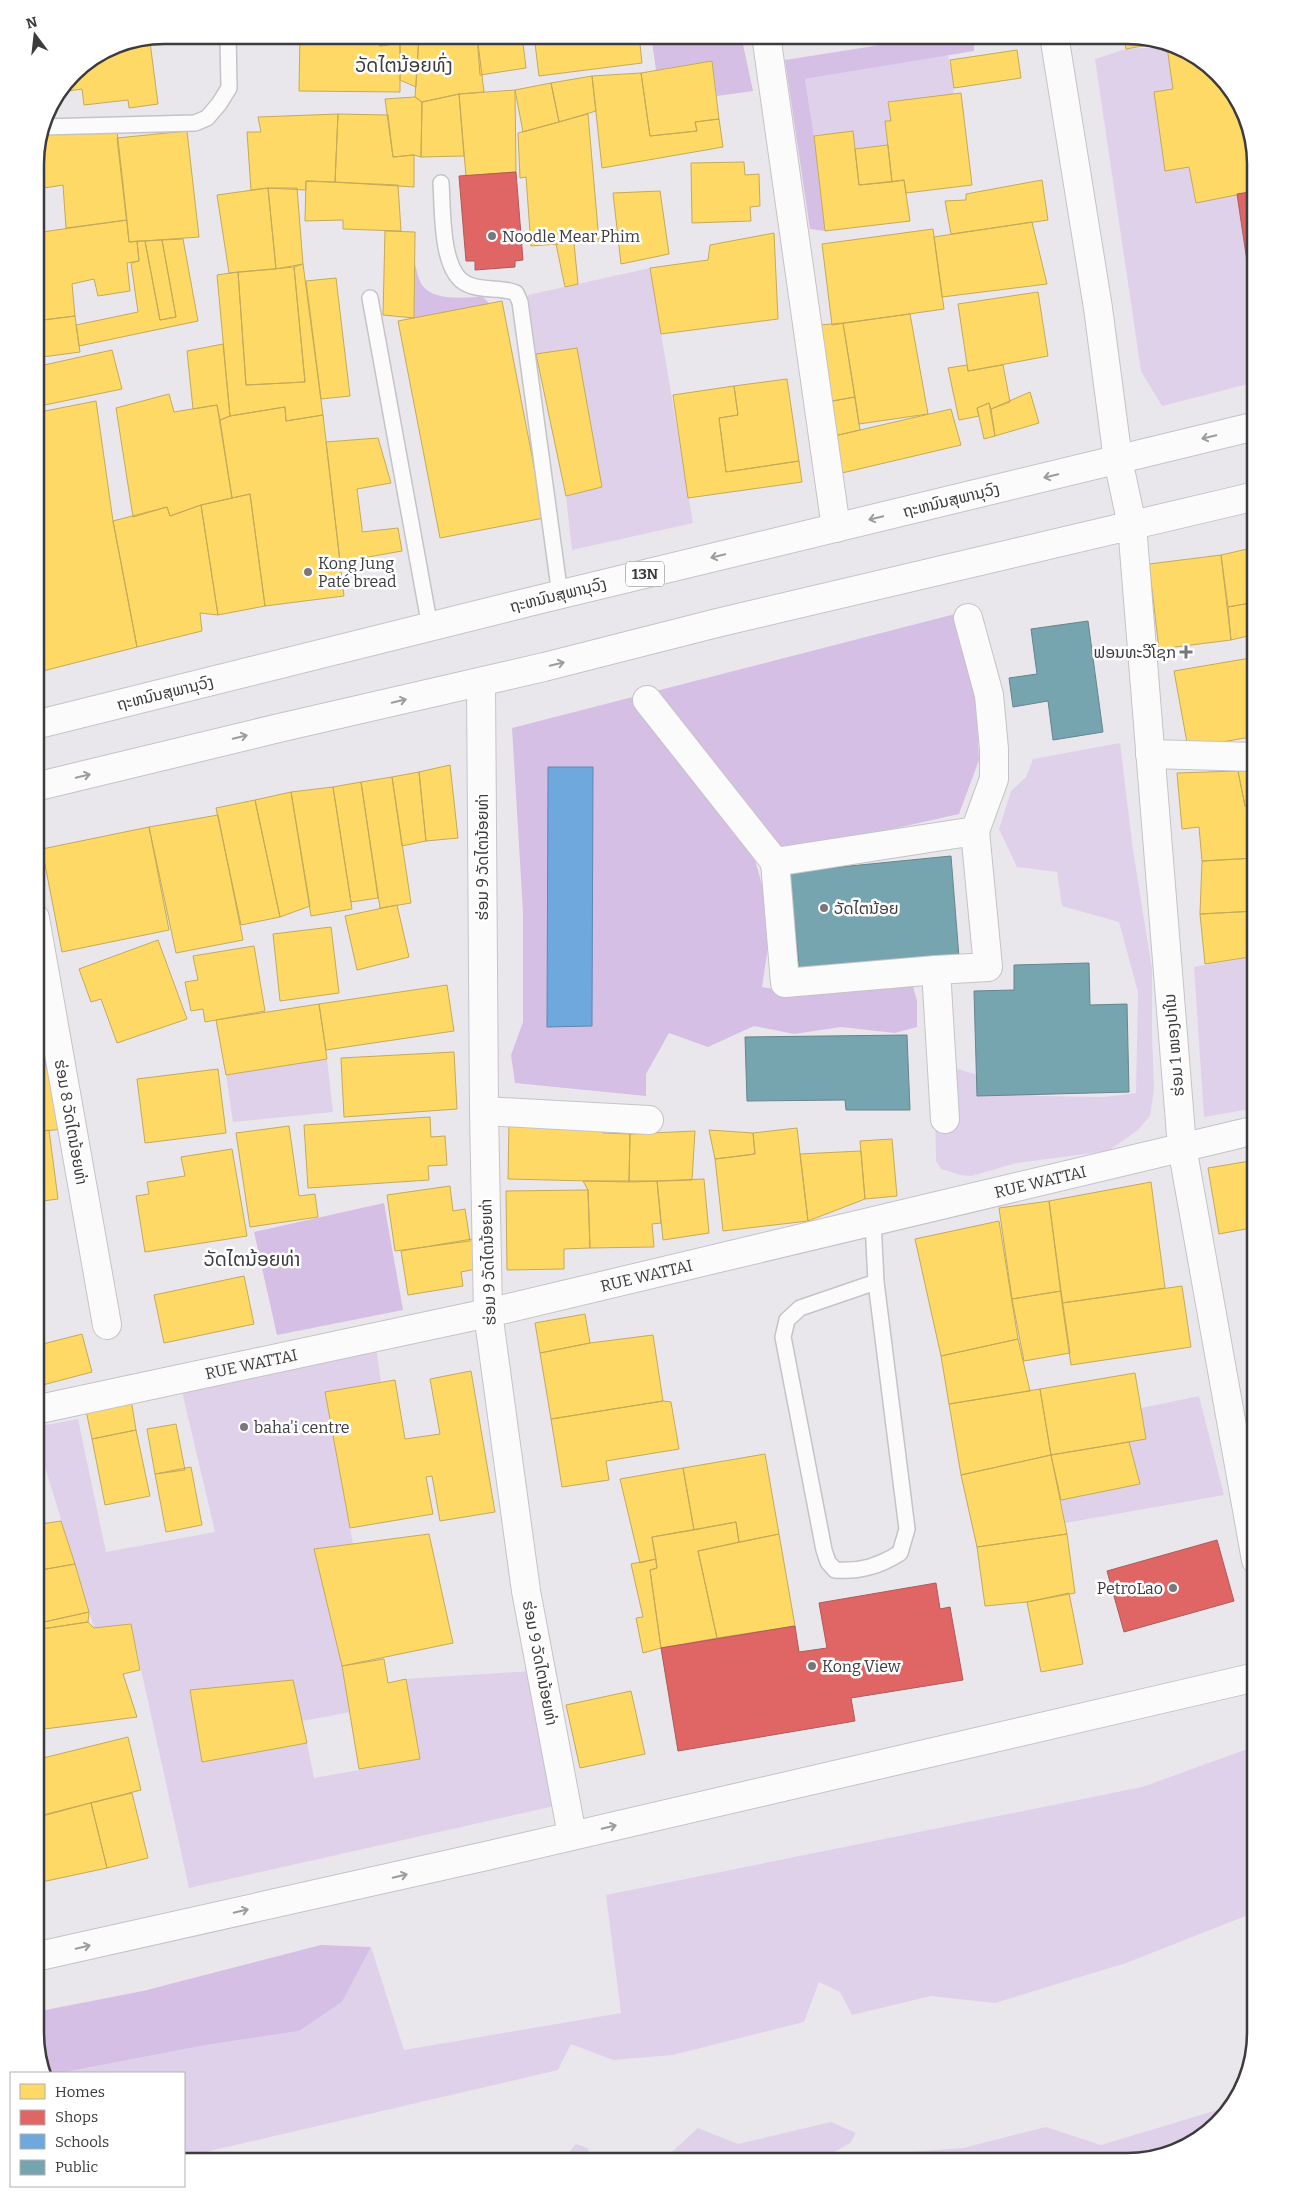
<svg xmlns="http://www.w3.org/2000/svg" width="1291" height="2197" font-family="Bitter,'Noto Sans Lao',serif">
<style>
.green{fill:#dfd1ea}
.forest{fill:#d5bfe5}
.homes{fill:#ffd966;stroke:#c4aa5a}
.shops{fill:#e06666;stroke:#af595a}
.schools{fill:#6fa8dc;stroke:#6087ad}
.public{fill:#76a5af;stroke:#65858d}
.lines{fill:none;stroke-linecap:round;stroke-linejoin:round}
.lane-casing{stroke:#c5c3c7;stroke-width:18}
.street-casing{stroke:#c5c3c7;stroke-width:30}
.highway-casing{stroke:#c5c3c7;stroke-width:30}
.lane{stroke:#fcfbfc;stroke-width:15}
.street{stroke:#fcfbfc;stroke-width:28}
.highway{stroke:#fcfbfc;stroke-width:28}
.oneway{stroke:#9c9b9d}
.poi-dot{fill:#79777b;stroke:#fff;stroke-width:2}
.labels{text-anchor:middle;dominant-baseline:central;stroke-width:5;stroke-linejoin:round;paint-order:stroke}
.shield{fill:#fff;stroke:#767678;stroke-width:1}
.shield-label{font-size:15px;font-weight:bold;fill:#3c3b3e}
.poi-label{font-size:16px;fill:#3c3b3e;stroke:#fff;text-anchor:start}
.street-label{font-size:16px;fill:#3c3b3e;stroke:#fff}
.quarter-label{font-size:19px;fill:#3c3b3e;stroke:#fff}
.rim{fill:none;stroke:#3c3b3e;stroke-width:2.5}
</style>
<rect width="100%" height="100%" fill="#eae7ec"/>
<path class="green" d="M1167 47 1173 89 1154 93 1165 170 1189 167 1196 202 1237 194 1251 288 1256 287V382L1162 406 1141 371 1095 59 1126 49Z
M948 55 954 88 953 95 888 102 891 121 885 122 888 145 855 149 814 136 805 79Z
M650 268 693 523 572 550 566 496 602 486 577 348 536 354 528 295Z
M1120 743 1133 850 1152 969V1033L1154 1089 1150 1116 1138 1130 1108 1151 1017 1163 971 1176 961 1175 941 1169 936 1161 935 1106 958 1069 975 1074 985 1084 1039 1096 1104 1097 1136 1093 1138 992 1119 922 1062 906 1057 872 1017 867 999 829 1011 791 1026 777 1033 759Z
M1256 956V1108L1204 1117 1194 967Z
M327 1059 333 1112 233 1122 226 1075Z
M376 1346 381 1382 325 1393 353 1544 315 1549 342 1666 350 1712 302 1721 292 1680 190 1690 202 1762 307 1743 314 1778 420 1759 406 1679 531 1671 559 1805 189 1888 131 1624 94 1628 35 1434V1427L78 1419 106 1552 215 1532 181 1387Z
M1199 1396 1224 1495 1065 1523 1061 1500 1139 1484 1129 1442 1146 1438 1141 1408Z
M1256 1746V1912L1126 1963 995 2003 931 1996 852 2015 840 1992 819 1982 804 2022 673 2055 613 2060 571 2044 558 2070 184 2157V2073H60L206 2045 299 2031 342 2002 371 1947 404 2050 621 2013 606 1895 1142 1787Z
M1234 2105 1184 2149 1127 2162H847L859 2156 963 2148 1046 2127 1101 2145Z
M831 2122 856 2133 850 2143 817 2162 662 2161 698 2128 738 2144Z
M576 2144 588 2148 591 2162H561Z"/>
<path class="forest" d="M651 35H741L753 91 717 96 712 61 656 70Z
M944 35H974V51L805 79 814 136 825 231 810 229 785 60Z
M414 262C417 269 418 279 422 285 434 302 465 297 483 297L490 304 414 318Z
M955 614 975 679 979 760 959 814 852 838 753 853 772 920 762 987 796 993H843L881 978 910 975 917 1001V1027L895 1033 841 1027 794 1034 754 1026 708 1047 669 1033 646 1074V1096L515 1083 511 1055 523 1022V912L512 728Z
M384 1203 403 1310 277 1335 254 1232Z
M321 1945 371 1947 342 2002 299 2031 206 2045 60 2073H44L35 2033V2012L143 1991Z"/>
<path class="homes" d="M300 35H379L380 46 400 43V92L299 91Z
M379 35H419L416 87 400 80V43L380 46Z
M419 35H477L484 92 459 94 422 102 415 97Z
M477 35H522L526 68 480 75Z
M534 35H639L642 63 539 76Z
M1123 35H1136L1159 43 1126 49Z
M131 42 132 44 150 42 158 104 129 108 128 100 84 105 82 89 60 92 73 73 115 45Z
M1167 47 1199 57 1243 107 1256 164V191L1196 203 1189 167 1165 171 1154 92 1173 89Z
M1017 50 1021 78 954 88 950 60Z
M712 61 719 119 695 122 697 131 650 136 641 73Z
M641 73 650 136 697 131 695 122 719 119 723 147 602 168 592 76Z
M592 76 596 111 559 122 551 83Z
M551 83 559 122 523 132 515 90Z
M515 90 516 172 466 176 459 94Z
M961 93 972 185 906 193 904 180 892 182 885 121H891L888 102Z
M459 94 464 156 421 157 422 102Z
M415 97 422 102 421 157 414 155 393 157 385 99Z
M338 114 388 115 393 157 414 155V187L335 182Z
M338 114 335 182 306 181V190L268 188 251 190 247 132H261L258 117Z
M588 114 599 241 531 246 526 177 520 178 518 133Z
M117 131 127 220 66 228 63 185 38 189 37 174H35V156L40 135Z
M187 131 199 237 129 242 117 138Z
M853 131 859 185 904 180 910 221 825 231 814 136Z
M888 145 892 182 859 185 855 149Z
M744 162 745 175 759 174 760 206 750 207 751 221 692 223 691 163Z
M1042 180 1048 220 951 234 945 201 966 200V194Z
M306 181 398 185 401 231 343 229V220L305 221Z
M268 188H297L303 264 276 269Z
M268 188 276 269 229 273 217 195Z
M660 191 669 254 621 264 613 193Z
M127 220 129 242 137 241 139 261 127 263 130 291 98 296 94 279 72 284 75 316 35 321V233Z
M1032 222 1047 284 942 297 934 237Z
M933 229 944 309 832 325 822 244Z
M385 231 415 232 414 318 383 315Z
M774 233 778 319 661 334 650 268 708 260 710 245Z
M183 239 198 321 79 346 76 325 138 312 131 263 139 261 137 241H145L160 320 176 317 162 240Z
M162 240 176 317 160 320 145 241Z
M574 243 578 284 565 287 556 244Z
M303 264 323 415 286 421 285 407 230 416 217 275 238 272 246 385 305 382 294 267Z
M294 267 305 382 246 385 238 272Z
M336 278 350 396 321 399 306 281Z
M1038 292 1048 356 968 371 958 304Z
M502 301 544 518 440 538 398 321Z
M910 314 928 414 859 424 843 323Z
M75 316 80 352 35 358V321Z
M843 323 855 397 827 402 820 325Z
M223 344 230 416 220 420 217 405 193 409 187 351Z
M577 348 602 487 566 496 536 354Z
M112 350 122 389 35 407V367Z
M967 365 968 371 1003 365 1010 402 991 409 989 403 977 408 979 416 959 420 948 368Z
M787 379 799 461 726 472 719 418 738 415 734 386Z
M734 386 738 415 719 418 726 472 799 461 802 482 688 498 673 395Z
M1030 392 1039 423 995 436 991 409Z
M169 394 174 412 217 405 232 498 201 505 170 516 167 507 133 517 116 408Z
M855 397 860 430 834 436 827 402Z
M96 401 113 521 137 647 35 673V413Z
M989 403 995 436 984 439 977 408Z
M285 407 286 421 323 415 344 596 265 606 250 494 232 498 220 420 230 416Z
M951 409 961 445 842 473 834 436Z
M378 438 391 483 357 489 362 528V532L398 528 402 551 340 562 326 442Z
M250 494 265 606 218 615 201 505Z
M201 505 218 615 200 613 202 631 137 647 113 521 167 507 170 516Z
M1256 547V602L1228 607 1221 555Z
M1221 555 1231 640 1159 649 1149 564Z
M1256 602V634L1231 640 1228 607Z
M1256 657V736L1188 748 1174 671Z
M450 765 458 838 426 841 419 772Z
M1256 770V805L1245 806 1238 771Z
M1238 771 1245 806 1256 805V858L1202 861 1199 827 1182 829 1177 773Z
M419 772 426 841 402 846 392 777Z
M392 777 411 903 380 908 361 782Z
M361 782 378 898 351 902 333 787Z
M333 787 352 909 311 916 291 792Z
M291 792 310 906 280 917 255 800Z
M255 800 280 917 241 925 216 808Z
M218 815 243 940 176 953 149 827Z
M149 827 169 930 62 952 42 849Z
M1256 858V911L1200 914 1202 861Z
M397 905 409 957 357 970 345 916Z
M1256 911V956L1205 964 1200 914Z
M331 927 339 993 280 1001 273 934Z
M158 940 187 1019 117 1043 101 999 91 1002 79 969Z
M254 946 265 1011 205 1022 203 1009 191 1011 185 982 198 980 193 956Z
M447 985 454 1031 326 1050 319 1004Z
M319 1004 327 1059 226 1075 216 1020Z
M35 1016 45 1061 35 1064Z
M454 1052 457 1109 344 1117 341 1058Z
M45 1061 63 1129 35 1132V1064Z
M218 1069 226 1133 145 1143 137 1079Z
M430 1117 431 1137 445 1136 447 1165 428 1166 429 1180 308 1188 304 1125Z
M509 1121 598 1123 603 1133 630 1134 629 1182 508 1179Z
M289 1126 299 1196 315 1194 318 1217 250 1227 236 1133Z
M797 1128 808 1221 723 1231 715 1159 755 1154 753 1133Z
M49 1130 58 1199 35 1202V1132Z
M709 1130 753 1133 755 1154 715 1159Z
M695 1131 692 1180 629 1182 630 1134Z
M892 1139 897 1196 865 1199 860 1141Z
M232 1149 247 1236 145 1252 136 1196 149 1194 147 1182 185 1176 181 1157Z
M861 1151 865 1199 808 1221 800 1154Z
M1256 1160V1227L1219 1234 1208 1168Z
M704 1179 709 1233 663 1240 657 1181Z
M583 1181H657L661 1223 652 1224 654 1247 590 1248 588 1190Z
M1151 1182 1165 1288 1062 1303 1049 1201Z
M450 1186 453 1211 465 1209 470 1241 395 1251 387 1195Z
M588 1190 590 1248 564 1249V1269L507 1270 506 1191Z
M1049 1201 1061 1291 1012 1299 999 1208Z
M999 1221 1018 1339 941 1356 915 1239Z
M472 1239 476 1269 461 1272 463 1286 408 1295 401 1251Z
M244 1276 254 1324 164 1343 154 1295Z
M1182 1286 1191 1347 1071 1365 1062 1303Z
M1061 1291 1070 1353 1024 1361 1012 1299Z
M585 1314 590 1343 540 1353 535 1323Z
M1256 1331V1359L1251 1332Z
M82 1334 92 1372 35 1387V1346Z
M653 1335 663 1401 551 1419 540 1353 590 1343Z
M1018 1339 1030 1391 949 1404 941 1356Z
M471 1371 495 1512 440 1521 432 1476 426 1477 433 1514 350 1528 325 1392 395 1380 405 1439 440 1434 430 1379Z
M1135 1373 1146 1439 1051 1455 1040 1389Z
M1040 1389 1051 1455 961 1475 949 1404Z
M130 1393 136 1430 92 1439 84 1401Z
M663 1401 671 1402 679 1449 606 1461 609 1480 562 1487 551 1419Z
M176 1424 185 1470 155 1474 147 1429Z
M136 1430 150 1496 105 1505 92 1439Z
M1129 1442 1140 1484 1061 1500 1051 1455Z
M765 1454 779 1534 739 1542 736 1522 694 1530 683 1468Z
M1051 1455 1067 1534 977 1547 961 1475Z
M191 1467 202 1525 166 1532 155 1474Z
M683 1468 694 1530 652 1537 656 1559 640 1563 620 1479Z
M35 1469 45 1524 35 1525Z
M61 1521 75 1564 35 1571V1525Z
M736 1522 739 1542 698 1551 717 1638 661 1648 650 1570 657 1568 652 1537Z
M429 1534 453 1643 342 1666 314 1549Z
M779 1534 795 1626 717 1638 698 1551Z
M1067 1534 1075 1593 1027 1602 985 1606 977 1547Z
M656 1559 657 1568 650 1570 661 1648 643 1653 636 1618 643 1617 631 1564Z
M75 1564 89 1612 35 1624V1571Z
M1069 1593 1083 1664 1041 1672 1027 1602Z
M89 1612 88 1622 35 1630V1624Z
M88 1622 94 1628 131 1624 140 1670 123 1674 137 1717 37 1730 35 1719V1630Z
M384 1659 388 1683 406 1679 420 1759 359 1769 342 1666Z
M293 1680 307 1743 202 1762 190 1690Z
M631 1691 645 1754 580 1768 566 1705Z
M128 1737 141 1790 35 1817V1760Z
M132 1793 148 1858 107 1868 91 1803Z
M91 1803 107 1868 37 1883 35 1874V1818Z"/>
<path class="shops" d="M516 172 523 260 515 261V267L475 270V261H466L459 176Z
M1256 191V287L1251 288 1237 194Z
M1217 1540 1234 1601 1124 1632 1107 1571Z
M936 1583 940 1609 950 1607 963 1680 851 1698 855 1721 678 1751 661 1648 795 1626 799 1652 827 1648 819 1603Z"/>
<path class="schools" d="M548 767H593L592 1026 547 1027Z"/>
<path class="public" d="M1088 621 1103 732 1053 740 1048 701 1013 707 1009 678 1037 674 1031 629Z
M951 856 959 957 800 975 789 872Z
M1089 963 1090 1005 1127 1004 1129 1092 977 1096 974 991 1014 990V965Z
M907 1035 910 1110H846L845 1100 747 1101 745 1037Z"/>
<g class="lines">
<g class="lane-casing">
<path id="lane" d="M42 127 195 123 207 118 219 104 229 88 228 35
M441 183C443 209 440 272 467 284 483 292 500 286 516 293L520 302 560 595
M370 298 430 627
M873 1221 876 1282 907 1529 900 1553C879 1566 860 1572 835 1570L828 1562 824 1550 783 1337 787 1320 800 1308 876 1282"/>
</g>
<g class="street-casing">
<g id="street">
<path d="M766 35 836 528"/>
<path d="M1054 35 1098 308 1118 460 1132 525 1182 1147 1256 1560"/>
<path d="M968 618 989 695 994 749V779L975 831"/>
<path d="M481 682 484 1111 488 1313 526 1591 572 1835"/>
<path d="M647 700 775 862 975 831 988 967 936 970 945 1119"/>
<path d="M1150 754 1256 757"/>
<path d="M775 862 785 983 936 970"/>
<path d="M35 918 107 1325"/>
<path d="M484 1111 649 1120"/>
<path id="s1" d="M35 1410 488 1313 1256 1130"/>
<path d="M35 1957 486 1856 1256 1677"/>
</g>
</g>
<g class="highway-casing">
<path id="highway" d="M35 725 529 602 1256 426
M35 787 279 728 544 667 717 623 1256 496"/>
</g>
<use href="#lane" class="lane"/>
<use href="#street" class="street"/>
<use href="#highway" class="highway"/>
</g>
<defs><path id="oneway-shaft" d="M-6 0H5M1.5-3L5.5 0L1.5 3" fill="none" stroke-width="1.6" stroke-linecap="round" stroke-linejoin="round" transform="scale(1.25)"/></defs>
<g class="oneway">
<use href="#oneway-shaft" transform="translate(1209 437) rotate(166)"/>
<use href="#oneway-shaft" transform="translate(1051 476) rotate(166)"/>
<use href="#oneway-shaft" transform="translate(876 518) rotate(166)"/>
<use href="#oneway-shaft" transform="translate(718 556) rotate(166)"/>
<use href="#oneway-shaft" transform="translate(557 664) rotate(-14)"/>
<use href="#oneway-shaft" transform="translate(399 701) rotate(-13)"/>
<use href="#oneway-shaft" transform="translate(240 737) rotate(-14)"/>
<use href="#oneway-shaft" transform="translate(83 776) rotate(-13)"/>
<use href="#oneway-shaft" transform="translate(609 1827) rotate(-13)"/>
<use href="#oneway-shaft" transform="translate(400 1876) rotate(-13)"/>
<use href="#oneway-shaft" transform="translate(241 1911) rotate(-13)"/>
<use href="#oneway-shaft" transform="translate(83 1947) rotate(-13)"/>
</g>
<g class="poi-dot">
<circle cx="492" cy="236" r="5"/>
<circle cx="308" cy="572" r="5"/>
<path d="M1183.5 644.5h5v5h5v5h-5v5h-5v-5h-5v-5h5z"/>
<circle cx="824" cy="908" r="5"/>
<circle cx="244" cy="1427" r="5"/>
<circle cx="1173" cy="1588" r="5"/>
<circle cx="812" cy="1666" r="5"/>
</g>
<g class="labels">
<rect class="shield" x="626" y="561.5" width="38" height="25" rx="4"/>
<g class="shield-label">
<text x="645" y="574">13N</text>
</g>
<g class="poi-label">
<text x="502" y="236">Noodle Mear Phim</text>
<text x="318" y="563">Kong Jung<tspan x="318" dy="18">Paté bread</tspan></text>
<text x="1176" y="652" text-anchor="end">ຟອນທະວີໂຊກ</text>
<text x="834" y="908">ວັດໄຕນ້ອຍ</text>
<text x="254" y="1427">baha'i centre</text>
<text x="1163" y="1588" text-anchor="end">PetroLao</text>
<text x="822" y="1666">Kong View</text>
</g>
<g class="street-label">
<text transform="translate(951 500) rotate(-14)">ຖະຫນົນສຸພານຸວົງ</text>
<text transform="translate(558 595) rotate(-14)">ຖະຫນົນສຸພານຸວົງ</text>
<text transform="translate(165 693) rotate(-14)">ຖະຫນົນສຸພານຸວົງ</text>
<text transform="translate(482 857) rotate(-90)">ຮ່ອມ 9 ວັດໄຕນ້ອຍທ່າ</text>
<text transform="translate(1174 1045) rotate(-95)">ຮ່ອມ 1 ໜອງປາໃນ</text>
<text transform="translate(71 1122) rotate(80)">ຮ່ອມ 8 ວັດໄຕນ້ອຍທ່າ</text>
<text stroke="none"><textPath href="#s1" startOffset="1031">RUE WATTAI</textPath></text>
<text transform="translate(488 1262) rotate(-92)">ຮ່ອມ 9 ວັດໄຕນ້ອຍທ່າ</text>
<text stroke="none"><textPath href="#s1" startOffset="626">RUE WATTAI</textPath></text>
<text stroke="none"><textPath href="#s1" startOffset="221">RUE WATTAI</textPath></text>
<text transform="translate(540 1663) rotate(79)">ຮ່ອມ 9 ວັດໄຕນ້ອຍທ່າ</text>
</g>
<g class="quarter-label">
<text x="404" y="65">ວັດໄຕນ້ອຍທົ່ງ</text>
<text x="252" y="1259">ວັດໄຕນ້ອຍທ່າ</text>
</g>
</g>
<path d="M0 0H1291V2197H0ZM164 44H1127A120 120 0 0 1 1247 164V2033A120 120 0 0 1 1127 2153H164A120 120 0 0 1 44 2033V164A120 120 0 0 1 164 44Z" fill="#fff" fill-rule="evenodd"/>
<path class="rim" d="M164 44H1127A120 120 0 0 1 1247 164V2033A120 120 0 0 1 1127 2153H164A120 120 0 0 1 44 2033V164A120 120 0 0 1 164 44Z"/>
<rect x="10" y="2072" width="175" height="115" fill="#ffffff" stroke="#b1b1b2"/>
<rect x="20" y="2084" width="25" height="15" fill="#ffd966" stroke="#b1b1b2"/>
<text x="55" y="2097" font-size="15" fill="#3c3b3e">Homes</text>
<rect x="20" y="2110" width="25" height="15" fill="#e06666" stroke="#b1b1b2"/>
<text x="55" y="2122" font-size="15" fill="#3c3b3e">Shops</text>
<rect x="20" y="2134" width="25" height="15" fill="#6fa8dc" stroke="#b1b1b2"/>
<text x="55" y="2147" font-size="15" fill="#3c3b3e">Schools</text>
<rect x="20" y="2160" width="25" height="15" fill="#76a5af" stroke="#b1b1b2"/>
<text x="55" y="2172" font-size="15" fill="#3c3b3e">Public</text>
<g transform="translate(35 35) rotate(345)" stroke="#ffffff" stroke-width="4" paint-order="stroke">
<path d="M0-4L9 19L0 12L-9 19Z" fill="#3c3b3e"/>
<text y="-8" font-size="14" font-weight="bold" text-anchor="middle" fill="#3c3b3e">N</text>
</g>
</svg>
